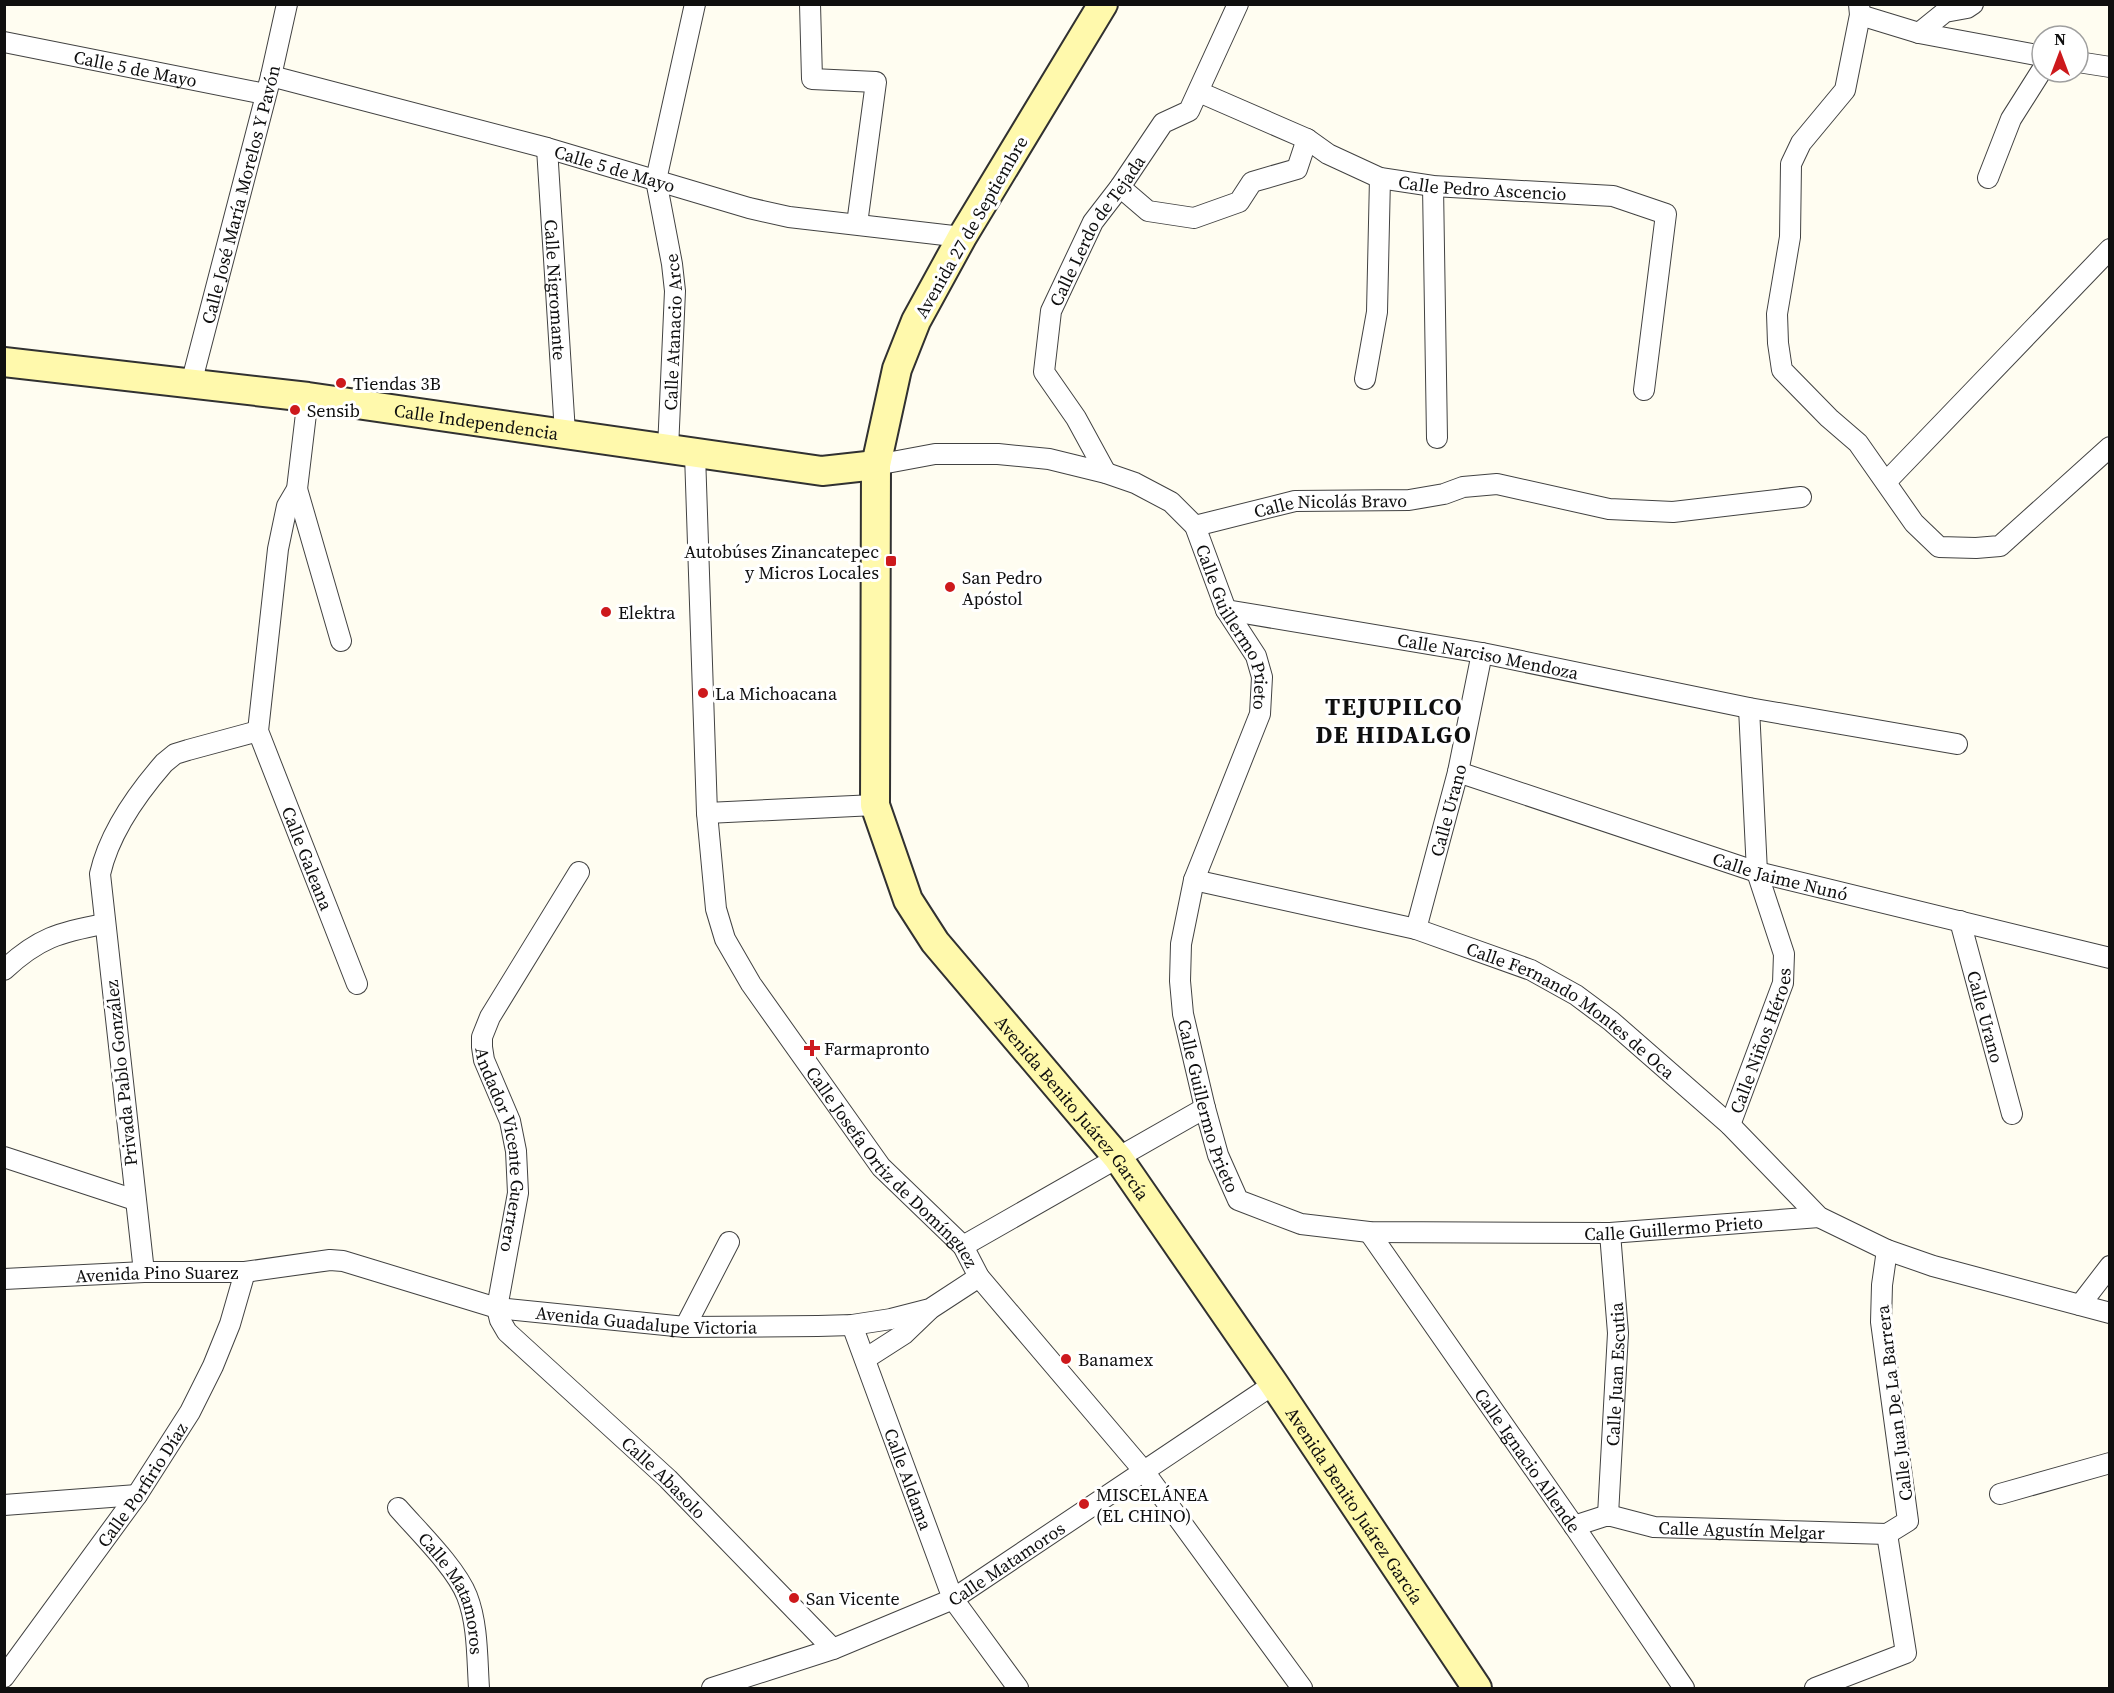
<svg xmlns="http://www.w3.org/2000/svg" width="2114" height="1693" font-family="'Source Serif 4',serif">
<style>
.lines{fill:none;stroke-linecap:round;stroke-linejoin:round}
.street-casing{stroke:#424242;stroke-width:22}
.secondary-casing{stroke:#313131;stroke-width:32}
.street{stroke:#fff;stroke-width:20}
.secondary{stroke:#fff9ac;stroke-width:28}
.poi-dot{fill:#cd191c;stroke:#fff;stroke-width:2}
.labels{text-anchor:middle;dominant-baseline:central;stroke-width:6;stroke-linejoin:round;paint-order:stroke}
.street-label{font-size:18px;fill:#0f0f0f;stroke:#fff}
.poi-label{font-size:18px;fill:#0f0f0f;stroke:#fff;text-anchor:start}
.district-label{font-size:24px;font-weight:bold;letter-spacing:1.5px;fill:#0f0f0f;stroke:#fff}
</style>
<rect width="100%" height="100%" fill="#fffdf1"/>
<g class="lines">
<g class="street-casing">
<g id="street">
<path d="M810 4 812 79 876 82 857 224"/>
<path d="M1859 4 1860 15 1845 90 1801 143 1791 164 1790 237 1777 314 1778 343 1782 370 1829 418 1858 443 1914 523 1939 547 1976 548 2000 546 2110 447"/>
<path d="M1860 15 1919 33 2042 56"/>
<path d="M1919 33 1945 12 1967 8 1973 4"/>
<path id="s1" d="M4 42 265 94"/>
<path d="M2078 62 2110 67"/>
<path id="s2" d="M271 76 547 148 749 208 789 217 962 237"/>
<path id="s3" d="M1199 92 1307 139 1328 154 1380 178 1433 186 1613 196 1666 214 1644 390"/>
<path id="s4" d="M547 148 565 433"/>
<path d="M1988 178 2011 119 2042 70"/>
<path d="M1433 186 1437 438"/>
<path d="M1120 187 1148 211 1194 218 1239 202 1252 182 1297 169 1307 139"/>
<path d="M1365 379 1377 312 1380 178"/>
<path id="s5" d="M191 384 271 76 287 4"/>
<path id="s6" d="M308 397 297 489 287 506 278 549 258 731 357 984"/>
<path id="s7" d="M668 449 675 291 672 264 656 180 695 4"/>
<path id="s8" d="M695 454 707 813 716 909 725 939 751 984 881 1167 963 1246 979 1277 1143 1470 1302 1688"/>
<path id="s9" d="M876 465 935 454H998L1049 459 1106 473 1135 483 1171 502 1195 526 1226 610 1256 656 1262 677 1260 714 1194 880 1181 944 1180 981 1183 1014 1205 1108 1218 1155 1238 1200 1301 1224 1369 1232 1610 1233 1819 1217"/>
<path id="s10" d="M1106 473 1076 418 1044 372 1051 311 1093 222 1120 187 1163 123 1189 111 1238 4"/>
<path d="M1886 482 2110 249"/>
<path d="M297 489 341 641"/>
<path id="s11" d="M1195 526 1295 501 1409 500 1444 494 1463 487 1497 484 1609 509 1673 512 1801 497"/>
<path id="s12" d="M1226 610 1482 653 1749 708 1957 744"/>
<path id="s13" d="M1458 772 1757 872 2110 958"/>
<path d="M707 813 875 805"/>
<path id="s14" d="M579 872 490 1017 482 1037V1047L484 1060 510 1121 516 1151 518 1193 497 1308 500 1320 507 1332 668 1479 833 1649"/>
<path id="s15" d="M1194 880 1416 929 1531 970 1576 995 1611 1021 1730 1125 1819 1217 1887 1250 1933 1266 2110 1313"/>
<path id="s16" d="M1960 921 2012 1114"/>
<path id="s17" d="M1416 929 1458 772 1482 653"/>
<path d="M4 970C38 938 60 932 104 924"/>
<path id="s18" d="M1730 1125 1783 983 1784 954 1757 872 1749 708"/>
<path d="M4 1157 135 1200"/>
<path id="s19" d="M1369 1232 1574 1526 1684 1688"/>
<path d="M963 1246 1205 1108"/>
<path d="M144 1272 100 874C109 834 137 794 164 763L175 754 188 750 258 731"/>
<path id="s20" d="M4 1279 144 1272H245L330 1260 343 1261 497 1308 685 1327 818 1326 852 1325 891 1319 930 1309 979 1277"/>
<path d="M2080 1305 2110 1266"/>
<path id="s21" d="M852 1325 953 1599 1018 1688"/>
<path d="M685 1327 729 1242"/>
<path d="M865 1359 904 1334 929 1310"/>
<path d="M2000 1494 2110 1463"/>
<path d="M4 1505 137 1495"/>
<path id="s22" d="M398 1508C419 1532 456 1568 467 1596 478 1624 477 1659 479 1688"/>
<path id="s23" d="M1608 1515 1618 1333 1610 1233"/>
<path id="s24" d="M1574 1526 1608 1515 1654 1527 1887 1534 1908 1521 1881 1322 1882 1285 1887 1250"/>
<path id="s25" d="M4 1677 137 1495 190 1412 213 1366 230 1324 245 1272"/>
<path id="s26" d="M712 1688 833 1649 953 1599 1274 1384"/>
<path d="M1815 1688 1906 1653 1887 1534"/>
</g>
</g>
<g class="secondary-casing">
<g id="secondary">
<path id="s27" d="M1103 4 962 237 916 321 897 369 876 465 875 805 908 900 935 942 1118 1158 1274 1384 1477 1688"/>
<path id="s28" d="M4 362 308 397 822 471 876 465"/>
</g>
</g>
<use href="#street" class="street"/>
<use href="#secondary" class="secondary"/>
</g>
<g class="poi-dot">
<circle cx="341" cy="383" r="6"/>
<circle cx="295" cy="410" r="6"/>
<rect x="885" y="555" width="12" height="12" rx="3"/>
<circle cx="950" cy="587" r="6"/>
<circle cx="606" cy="612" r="6"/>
<circle cx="703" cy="693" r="6"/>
<path d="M809 1039h6v6h6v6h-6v6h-6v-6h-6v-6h6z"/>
<circle cx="1066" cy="1359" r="6"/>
<circle cx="1084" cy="1504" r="6"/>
<circle cx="794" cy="1598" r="6"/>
</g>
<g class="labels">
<g class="street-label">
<text stroke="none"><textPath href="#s1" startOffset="134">Calle 5 de Mayo</textPath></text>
<text stroke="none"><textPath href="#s2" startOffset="356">Calle 5 de Mayo</textPath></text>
<text stroke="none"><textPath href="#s3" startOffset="304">Calle Pedro Ascencio</textPath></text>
<text stroke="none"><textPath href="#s5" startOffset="196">Calle José María Morelos Y Pavón</textPath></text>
<text transform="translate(971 227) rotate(-60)">Avenida 27 de Septiembre</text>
<text stroke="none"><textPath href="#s10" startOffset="273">Calle Lerdo de Tejada</textPath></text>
<text stroke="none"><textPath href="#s4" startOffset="142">Calle Nigromante</textPath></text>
<text stroke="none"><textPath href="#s7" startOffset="117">Calle Atanacio Arce</textPath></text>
<text stroke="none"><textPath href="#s28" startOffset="476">Calle Independencia</textPath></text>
<text stroke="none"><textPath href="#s11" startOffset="138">Calle Nicolás Bravo</textPath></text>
<text stroke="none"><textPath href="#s9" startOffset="448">Calle Guillermo Prieto</textPath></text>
<text stroke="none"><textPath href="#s12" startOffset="266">Calle Narciso Mendoza</textPath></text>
<text stroke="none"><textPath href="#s17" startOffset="123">Calle Urano</textPath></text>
<text stroke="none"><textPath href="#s6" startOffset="476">Calle Galeana</textPath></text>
<text stroke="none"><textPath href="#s13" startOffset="339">Calle Jaime Nunó</textPath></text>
<text stroke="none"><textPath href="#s15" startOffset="404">Calle Fernando Montes de Oca</textPath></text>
<text stroke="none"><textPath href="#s16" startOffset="99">Calle Urano</textPath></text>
<text stroke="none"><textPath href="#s18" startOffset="90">Calle Niños Héroes</textPath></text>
<text transform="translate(121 1073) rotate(-96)">Privada Pablo González</text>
<text stroke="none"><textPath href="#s9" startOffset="951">Calle Guillermo Prieto</textPath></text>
<text stroke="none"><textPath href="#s27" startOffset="1224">Avenida Benito Juárez García</textPath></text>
<text stroke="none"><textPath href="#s14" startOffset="308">Andador Vicente Guerrero</textPath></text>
<text stroke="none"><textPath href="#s8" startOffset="771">Calle Josefa Ortiz de Domínguez</textPath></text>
<text stroke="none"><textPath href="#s9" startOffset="1491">Calle Guillermo Prieto</textPath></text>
<text stroke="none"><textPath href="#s20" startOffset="153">Avenida Pino Suarez</textPath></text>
<text stroke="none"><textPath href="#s20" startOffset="651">Avenida Guadalupe Victoria</textPath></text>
<text stroke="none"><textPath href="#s23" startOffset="141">Calle Juan Escutia</textPath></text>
<text transform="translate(1894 1403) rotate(-97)">Calle Juan De La Barrera</text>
<text stroke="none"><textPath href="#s19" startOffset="278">Calle Ignacio Allende</textPath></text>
<text stroke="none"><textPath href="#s14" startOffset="711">Calle Abasolo</textPath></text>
<text stroke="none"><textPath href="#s21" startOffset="164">Calle Aldama</textPath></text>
<text stroke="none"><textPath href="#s25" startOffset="237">Calle Porfirio Díaz</textPath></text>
<text stroke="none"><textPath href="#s27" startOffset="1712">Avenida Benito Juárez García</textPath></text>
<text stroke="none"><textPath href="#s24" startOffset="171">Calle Agustín Melgar</textPath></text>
<text stroke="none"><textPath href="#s26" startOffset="321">Calle Matamoros</textPath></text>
<text stroke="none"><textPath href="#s22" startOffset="104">Calle Matamoros</textPath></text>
</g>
<g class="poi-label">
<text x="353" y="383">Tiendas 3B</text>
<text x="307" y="410">Sensib</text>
<text x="879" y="551" text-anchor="end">Autobúses Zinancatepec<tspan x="879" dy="21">y Micros Locales</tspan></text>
<text x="962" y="577">San Pedro<tspan x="962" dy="21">Apóstol</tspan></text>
<text x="618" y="612">Elektra</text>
<text x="715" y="693">La Michoacana</text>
<text x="824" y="1048">Farmapronto</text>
<text x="1078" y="1359">Banamex</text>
<text x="1096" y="1494">MISCELÁNEA<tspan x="1096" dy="21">(EL CHINO)</tspan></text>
<text x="806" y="1598">San Vicente</text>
</g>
<g class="district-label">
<text x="1394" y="706">TEJUPILCO<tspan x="1394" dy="28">DE HIDALGO</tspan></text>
</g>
</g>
<rect width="2114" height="1693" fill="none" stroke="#0f0f0f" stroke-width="12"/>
<g transform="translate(2060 54)"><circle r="28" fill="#ffffff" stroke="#9f9f9f" stroke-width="1.5"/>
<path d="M0-4.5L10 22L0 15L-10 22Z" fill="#cd191c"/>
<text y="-9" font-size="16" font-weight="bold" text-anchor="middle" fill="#0f0f0f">N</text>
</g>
</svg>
